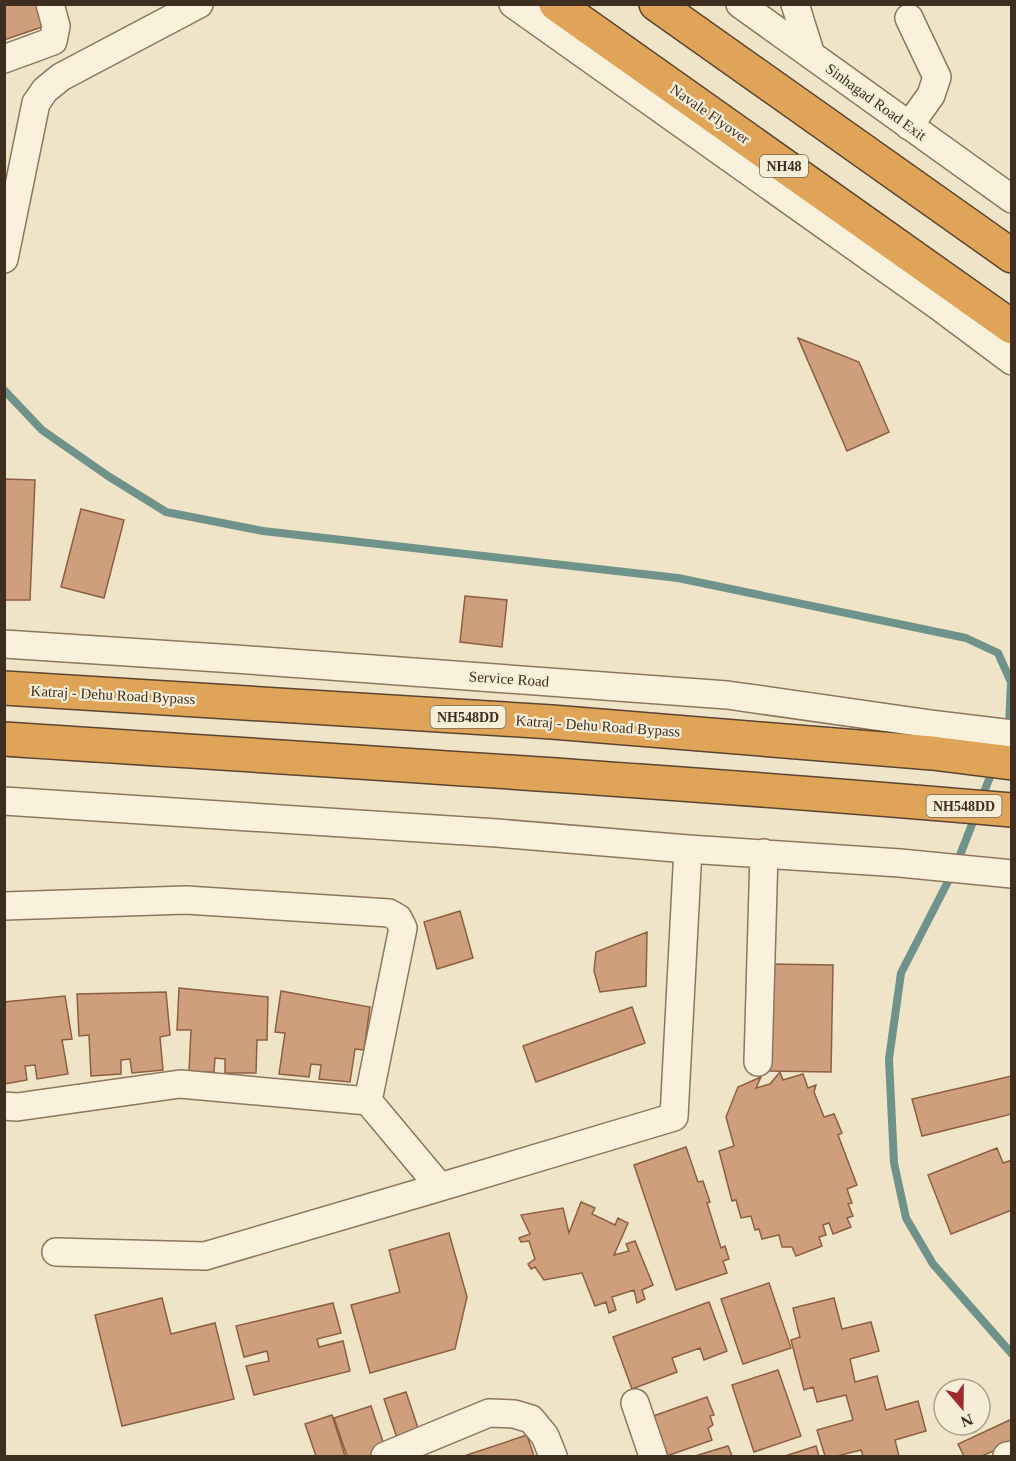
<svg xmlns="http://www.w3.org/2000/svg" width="1016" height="1461" font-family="'Times New Roman',serif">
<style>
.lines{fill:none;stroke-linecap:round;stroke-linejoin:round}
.stream{stroke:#6f938a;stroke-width:8}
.building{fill:#cf9f7d;stroke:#8d5f41;stroke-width:1.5}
.minor-casing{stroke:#8d765c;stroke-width:30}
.highway-casing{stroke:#5b4430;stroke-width:36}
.minor{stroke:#faf1dc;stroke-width:27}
.highway{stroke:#e0a458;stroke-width:33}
.labels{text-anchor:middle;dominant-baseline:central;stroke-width:4.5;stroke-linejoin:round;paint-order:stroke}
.shield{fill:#f7eed8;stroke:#756857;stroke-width:1.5}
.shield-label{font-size:14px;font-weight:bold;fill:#3d2e20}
.street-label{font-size:15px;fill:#3d2e20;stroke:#f7eed8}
</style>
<rect width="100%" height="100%" fill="#f0e4c8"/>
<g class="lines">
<path class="stream" d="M4 390 42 430 108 476 166 512 263 531 678 578 966 638 998 653 1011 682 1009 726 1008 730
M981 800 993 769
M976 814 955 868 901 973 889 1059 894 1163 906 1218 933 1264 1012 1354"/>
</g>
<path class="building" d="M4 4H37L45 26 4 40Z
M798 338 859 362 889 432 847 451Z
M4 479 35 480 30 600H4Z
M81 509 124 520 104 598 61 587Z
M465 596 507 600 502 647 460 642Z
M460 911 473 958 437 969 424 922Z
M647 932 646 986 600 992 594 971 596 952Z
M770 964 833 965 831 1072 768 1071Z
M179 988 268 997 267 1040H257L256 1073H225V1059L215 1058 214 1072H189L191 1030H177Z
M281 991 370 1007 364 1050 355 1049 350 1082 319 1079 321 1065 311 1064 309 1077 279 1074 285 1033 275 1032Z
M166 992 170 1035 160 1037 163 1070 132 1073 130 1059 121 1060V1074L91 1076 89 1035 79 1036 77 994Z
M65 996 72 1039 62 1040 68 1074 37 1079 35 1065 25 1066 27 1080 4 1084V1002Z
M632 1007 645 1043 536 1082 523 1046Z
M780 1072 783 1080 803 1074 808 1088 816 1085 814 1092 824 1117 834 1114 842 1133 838 1135 857 1185 847 1189 852 1203 848 1204 853 1216 847 1218 851 1227 833 1234 829 1223 823 1225 826 1235 819 1237 822 1246 796 1256 792 1247H782L779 1235 762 1239 759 1229 755 1230 751 1216 741 1218 736 1200 732 1201 719 1151 734 1146 726 1117 738 1087 761 1077 756 1088 770 1084Z
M1012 1076V1114L922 1136 912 1099Z
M686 1147 698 1182 703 1181 710 1202 707 1203 721 1248 725 1246 729 1259 723 1261 727 1273 676 1290 634 1165Z
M997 1148 1003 1163 1012 1160V1210L951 1234 928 1175Z
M581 1202 595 1208 592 1214 615 1225 618 1218 628 1223 614 1255 629 1251 626 1244 635 1241 653 1285 642 1290 645 1299 637 1303 634 1290 612 1297 616 1310 609 1313 606 1302 595 1306 582 1273 544 1280 535 1267 531 1269 528 1264 535 1259 529 1241 521 1242 519 1238 530 1234 521 1215 563 1208 569 1233Z
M449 1233 467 1297 455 1349 370 1373 351 1305 400 1292 389 1250Z
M769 1283 791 1348 743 1364 721 1299Z
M162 1298 171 1334 215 1323 234 1399 122 1426 95 1315Z
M834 1298 842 1329 871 1322 879 1351 850 1359 855 1382 877 1376 886 1410 918 1401 926 1431 895 1440 899 1456H863L861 1450 837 1456H825L817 1430 853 1420 846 1395 817 1402 813 1387 804 1390 791 1340 800 1337 793 1308Z
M709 1302 727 1351 704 1360 700 1348 672 1358 677 1372 632 1389 613 1337Z
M333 1303 341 1333 317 1339 319 1347 343 1341 350 1371 254 1395 246 1366 269 1361 267 1351 244 1357 236 1326Z
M778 1370 801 1436 754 1452 732 1385Z
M406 1392 419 1431 397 1438 384 1399Z
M707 1397 714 1415 710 1416 713 1425 708 1428 712 1440 667 1456 663 1445 645 1419Z
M371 1406 386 1451 371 1456H347L334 1418Z
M332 1415 345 1456H316L305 1424Z
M1012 1419V1443L982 1456H964L958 1444Z
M527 1435 534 1456H464Z
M728 1446 732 1456H695Z
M816 1446 819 1456H785Z"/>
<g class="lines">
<g class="minor-casing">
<path id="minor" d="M513 4 937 305 1012 361
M740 4 1012 199
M795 4 811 55
M909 18 937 77 931 95 909 126
M4 59 53 41 56 26 50 4
M4 259 36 103 45 90 61 77 199 4
M4 644 235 659 727 695 931 724 1012 734
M4 801 497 833 688 849 900 863 1012 874
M4 906 186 900 389 913 398 918 403 928 368 1101
M758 1062 764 853
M4 1106 17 1107 180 1084 368 1101 440 1187
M56 1252 205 1256 440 1187 674 1117 688 849
M635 1403 653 1456
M385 1456 489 1413 514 1414 531 1419 545 1436 553 1456
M1007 1456 1012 1455"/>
</g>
<g class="highway-casing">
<path id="highway" d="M556 4 1012 327
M656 4 1012 256
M4 688 552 722 932 753 1012 763
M4 739C340 761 676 781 1012 810"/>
</g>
<use href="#minor" class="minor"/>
<use href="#highway" class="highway"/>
</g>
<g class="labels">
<g class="shield">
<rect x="760" y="155" width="48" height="22" rx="4.5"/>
<rect x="430.5" y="706" width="75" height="22" rx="4.5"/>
<rect x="926.5" y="795" width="75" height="22" rx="4.5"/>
</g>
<g class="shield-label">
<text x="784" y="166">NH48</text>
<text x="468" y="717">NH548DD</text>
<text x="964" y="806">NH548DD</text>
</g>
<g class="street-label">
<text transform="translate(876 102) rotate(36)">Sinhagad Road Exit</text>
<text transform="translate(710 114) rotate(35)">Navale Flyover</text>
<text transform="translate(509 679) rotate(4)">Service Road</text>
<text transform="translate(113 695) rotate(3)">Katraj - Dehu Road Bypass</text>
<text transform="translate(598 726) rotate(4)">Katraj - Dehu Road Bypass</text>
</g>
</g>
<rect width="1016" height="1461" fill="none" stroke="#3d2e20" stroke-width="12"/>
<g transform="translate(962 1407) rotate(160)"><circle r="28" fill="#f7eed8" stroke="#ada18e" stroke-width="1.5"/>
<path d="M0-4.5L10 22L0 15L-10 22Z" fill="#9e2a2b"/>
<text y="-9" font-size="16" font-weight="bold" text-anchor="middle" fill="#3d2e20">N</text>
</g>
</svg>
